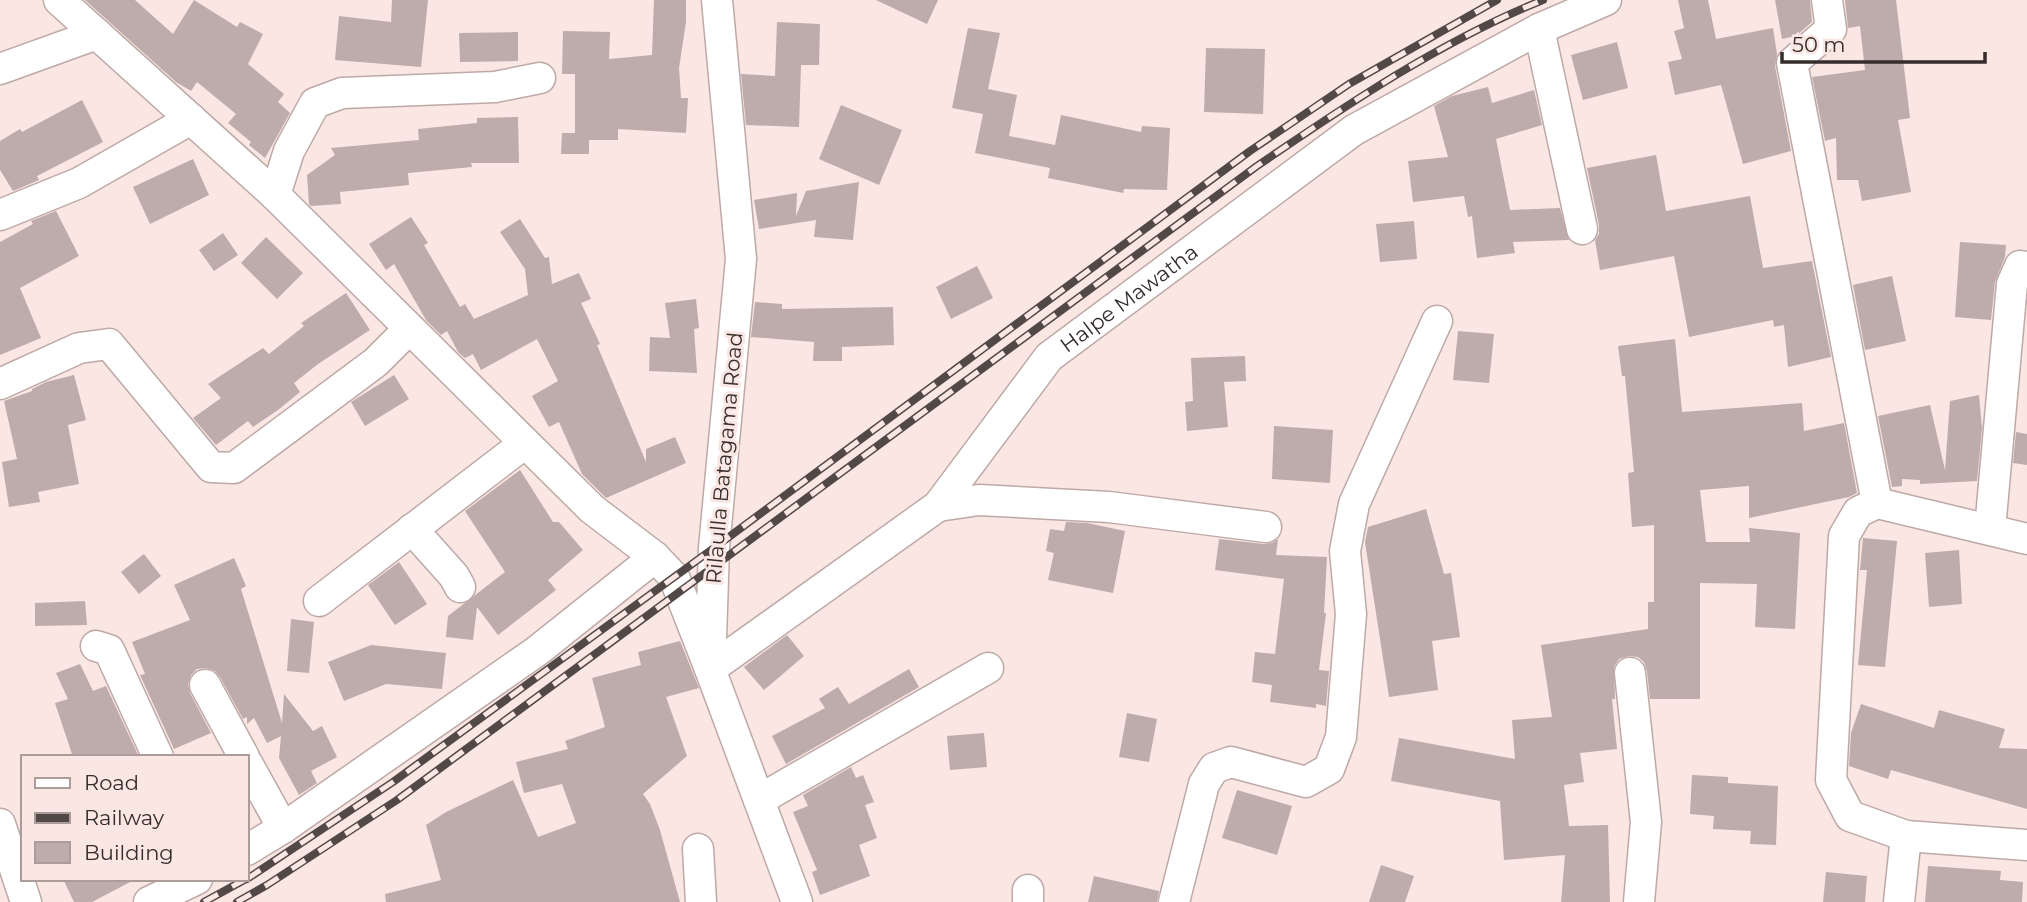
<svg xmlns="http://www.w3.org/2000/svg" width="2027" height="902" font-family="Montserrat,sans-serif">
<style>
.building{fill:#beabac}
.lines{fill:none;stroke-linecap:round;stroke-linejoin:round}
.minor-casing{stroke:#bda9a6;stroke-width:33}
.minor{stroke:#fff;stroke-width:30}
.rail-casing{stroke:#524947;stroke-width:8}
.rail{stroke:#fae6e2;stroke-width:5;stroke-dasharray:16;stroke-linecap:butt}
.labels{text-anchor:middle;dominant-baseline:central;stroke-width:6;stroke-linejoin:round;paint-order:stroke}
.street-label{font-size:21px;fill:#342d2b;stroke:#fae6e2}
</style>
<rect width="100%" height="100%" fill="#fae6e2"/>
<path class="building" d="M85 0H135L173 34 194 0 237 27 240 22 263 34 248 64 284 94 278 102 290 113 265 158 249 145 251 142 228 123 236 114 197 82 191 91 176 82Z
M392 0H428L421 67 335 60 339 16 391 22Z
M654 0H686V22L679 68 681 98H688L686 133 618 129V140H589V154H561L562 133H575V74H562L563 31 610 32 609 59 652 55Z
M876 0H938L927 24Z
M1678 0H1708L1716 39 1773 28 1777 54 1775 66 1791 151 1743 164 1721 85 1675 95 1668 62 1682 59 1674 31 1684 28Z
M1775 0H1810L1812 22 1796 36 1782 39Z
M1845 0H1896L1910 118 1898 120 1911 192 1862 201 1858 180H1837L1836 138 1825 141 1812 77 1865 70 1860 26 1848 28Z
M777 22 820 24 819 65H801L799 127 746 125 741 74 775 76Z
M968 28 1000 33 988 89 1017 95 1009 136 1055 145 1061 115 1141 132 1142 126 1170 128 1167 190 1124 189 1123 193 1048 178 1050 168 975 153 983 114 952 108Z
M518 32V61L460 62 459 33Z
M1617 42 1628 88 1583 100 1571 55Z
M1206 48 1265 49 1263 114 1204 112Z
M1488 87 1492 103 1534 90 1542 125 1496 139 1510 210 1560 208 1569 240 1513 242 1515 253 1477 258 1472 216 1468 217 1464 196 1413 202 1408 161 1448 157 1434 106 1452 96Z
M82 100 103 142 37 176 39 180 13 191 0 170V141L20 129 22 132Z
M841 105 902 130 879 185 819 159Z
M518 117 519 163H471L472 167 408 173 409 185 340 192 341 204 311 206 309 204 307 175 335 155 331 148 419 140 418 129 477 123V118Z
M1656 155 1666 211 1750 196 1763 268 1812 261 1831 357 1788 367 1784 325 1774 327 1773 320 1689 337 1674 256 1600 270 1595 240 1599 234V225L1587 168Z
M193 159 209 195 150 224 133 187Z
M859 182 853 240 814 237 816 220 759 229 754 200 797 193 796 216 806 191Z
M56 211 79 256 20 288 41 338 0 355V242L33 224 31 221Z
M411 217 428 243 424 245 460 307 465 304 474 319 528 295 525 269 500 232 520 219 545 258 549 257 552 284 579 273 591 299 581 303 600 344 597 345 646 462V449L675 437 686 463 606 498 582 474 559 422 549 427 532 396 558 381 537 339 481 370 473 354 465 358 458 352 447 331 441 335 426 320 394 264 386 270 369 244Z
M1414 221 1417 259 1380 262 1376 224Z
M223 233 238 255 214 271 199 250Z
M266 237 303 273 277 299 241 263Z
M1960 242 2006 245 2005 257 1995 282 1991 320 1955 317Z
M977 266 993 298 951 319 936 287Z
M1892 276 1906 341 1865 350 1853 285Z
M346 293 370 330 318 364 294 383 300 392 278 410 253 427 248 421 216 445 193 418 221 398 208 384 263 348 269 354 304 326 301 323Z
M696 299 699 328 694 329 697 373 649 371 650 337 670 338 665 303Z
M755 302 782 304V309L893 307 894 345 842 347V361H813L814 342 751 337Z
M1458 331 1494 334 1489 383 1453 380Z
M1675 339 1682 412 1802 403 1804 431 1844 423 1857 493 1849 497 1749 518V486L1700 490 1706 542H1750L1749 528 1800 533 1795 629 1755 627 1757 584 1700 583V699H1650L1647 671 1644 662 1638 657 1629 656 1619 659 1614 667 1615 699H1612L1617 749 1580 753 1584 782 1564 785 1569 826 1608 825 1610 902H1561L1565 855 1504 860 1500 801 1391 781 1399 738 1515 759 1512 720 1552 717 1541 645 1648 629V602H1654V525L1632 527 1628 473 1634 472 1625 376H1622L1618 346Z
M1245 356 1246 381 1224 382 1228 427 1187 431 1185 402 1193 401 1191 358Z
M74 375 86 420 68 425 79 484 38 492 40 502 9 507 2 462 17 459 4 401 32 391V389L46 382Z
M394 375 409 399 365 426 351 402Z
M1979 395 1982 428 1977 481 1920 484V480L1902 479V486L1892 487 1878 416 1930 405 1945 470 1950 401Z
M1274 426 1333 430 1330 483 1272 479Z
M2016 432 2027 434V465L2013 463Z
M520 470 553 522H559L583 550 548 580 556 590 498 635 477 607 473 640 446 637 448 616 505 572 465 511Z
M1426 509 1444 574 1451 573 1460 637 1432 641 1438 690 1389 697 1365 542 1368 527Z
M1066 522 1087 523 1125 531 1113 593 1048 580 1054 553 1046 551 1050 529 1064 531Z
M1863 538 1897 541 1885 667 1858 665 1867 570H1860Z
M1219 539 1264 544 1272 543 1278 539 1276 555 1327 557 1324 613H1326L1319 670 1329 671 1326 706 1316 704V708L1270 702 1272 685 1252 682 1255 652 1275 654 1284 579 1215 570Z
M1959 550 1962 604 1929 607 1925 553Z
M144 554 161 576 139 594 121 572Z
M234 558 246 586 241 589 282 723 284 694 313 731 322 726 337 757 311 771 317 783 299 795 279 758 281 736 267 743 254 718 247 724V717L243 719 220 677 215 671 206 668 197 669 191 675 188 684 190 693 211 733 174 749 140 675 145 674 132 642 190 620 174 585Z
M399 562 427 604 395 625 368 585Z
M85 601 87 625 35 626V603Z
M291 619 314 622 309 673 287 671Z
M787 635 804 656 764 690 744 667Z
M680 641 699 688 666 697 687 756 643 794 650 804 660 830 680 902H386L385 894 441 880 426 825 446 812 513 780 538 837 576 823 562 784 524 793 516 762 568 749 565 741 605 727 592 678 641 665 638 652Z
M371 645 446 653 442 689 386 684 344 701 328 662Z
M80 664 93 691 106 686 139 757H73L55 703 68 699 56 673Z
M909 669 919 687 786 764 772 736 825 708 819 699 838 687 849 704Z
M1861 704 1934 728 1939 710 2005 729 1999 748 2027 749V809L1891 770 1888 779 1849 766 1851 733Z
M1127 713 1157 719 1149 762 1119 757Z
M984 733 987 767 950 770 947 736Z
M851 767 856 778 863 775 874 802 865 805 877 838 859 845 870 876 820 895 812 872 817 870 793 812 808 806 803 795Z
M1692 775 1728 777V783L1778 786 1776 845 1750 844 1751 831 1713 829 1714 816 1690 814Z
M1237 790 1292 806 1277 855 1222 838Z
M1381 865 1414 876 1405 902H1369Z
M1928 866 2001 871 2000 880 2023 882 2022 902H1925Z
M1826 872 1867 876 1865 902H1823Z
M1094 876 1159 891 1157 902H1088Z
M63 879H136L92 902H74Z"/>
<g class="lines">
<g class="minor-casing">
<g id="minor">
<path id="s1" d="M59 0 275 195 592 509 655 557 674 577 710 669 938 506 1049 357 1354 130 1539 29 1606 0"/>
<path d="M717 0 741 259 714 548 710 669 797 902"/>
<path d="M1827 0 1831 29 1792 63 1877 503"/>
<path d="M1539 29 1582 229"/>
<path d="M0 69 97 34"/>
<path d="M275 195 289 151 315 103 342 93 495 87 540 78"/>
<path d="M0 215 79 183 191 119"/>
<path d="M0 384 79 348 109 344 211 467 234 468 376 362 409 329"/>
<path d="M938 506 979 500 1109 507 1266 527"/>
<path d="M412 529 454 576 460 587"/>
<path d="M1990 529 2012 284 2020 266 2027 267"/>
<path d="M2027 539 1877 503 1858 512 1844 536 1831 780 1850 816 1906 836 2027 845"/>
<path d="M319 601 525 443"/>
<path d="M96 646 109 650 158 757"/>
<path d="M1630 673 1646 822 1639 902"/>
<path d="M205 685 244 757"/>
<path d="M247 763 283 828"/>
<path d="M759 800 988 668"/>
<path d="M0 824 26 902"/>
<path d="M698 849 701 902"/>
<path d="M247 850 283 828 537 651 655 557"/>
<path d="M149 902 197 879"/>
<path d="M1028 902V890"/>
<path d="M1174 902 1204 784 1214 768 1231 762 1306 782 1329 769 1341 737 1351 614 1345 551 1354 504 1437 321"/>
<path d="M1899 902 1906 836"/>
</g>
</g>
<use href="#minor" class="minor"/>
<g class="rail-casing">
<path id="rail" d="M247 879 393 782 714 548 1250 151 1349 84 1497 0
M204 902 246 879
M237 902 267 885 397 800 1257 166C1348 104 1441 41 1543 0"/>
</g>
<use href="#rail" class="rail"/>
</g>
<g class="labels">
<g class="street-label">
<text stroke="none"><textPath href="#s1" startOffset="1508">Halpe Mawatha</textPath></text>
<text transform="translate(724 458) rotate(-85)">Rilaulla Batagama Road</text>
</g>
</g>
<rect x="21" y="755" width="228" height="126" fill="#fae6e2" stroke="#ab9c99" stroke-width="2"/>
<rect x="35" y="778" width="35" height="10" fill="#ffffff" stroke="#ab9c99" stroke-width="2"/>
<text x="84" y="790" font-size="21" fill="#342d2b">Road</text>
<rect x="35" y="813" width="35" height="10" fill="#524947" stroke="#ab9c99" stroke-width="2"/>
<text x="84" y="825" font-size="21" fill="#342d2b">Railway</text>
<rect x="35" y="842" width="35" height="21" fill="#beabac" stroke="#ab9c99" stroke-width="2"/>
<text x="84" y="860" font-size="21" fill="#342d2b">Building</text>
<path d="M1782 52v10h203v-10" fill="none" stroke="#342d2b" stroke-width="3.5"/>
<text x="1792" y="52" font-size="21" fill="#342d2b" stroke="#fae6e2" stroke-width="5" paint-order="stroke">50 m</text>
</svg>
